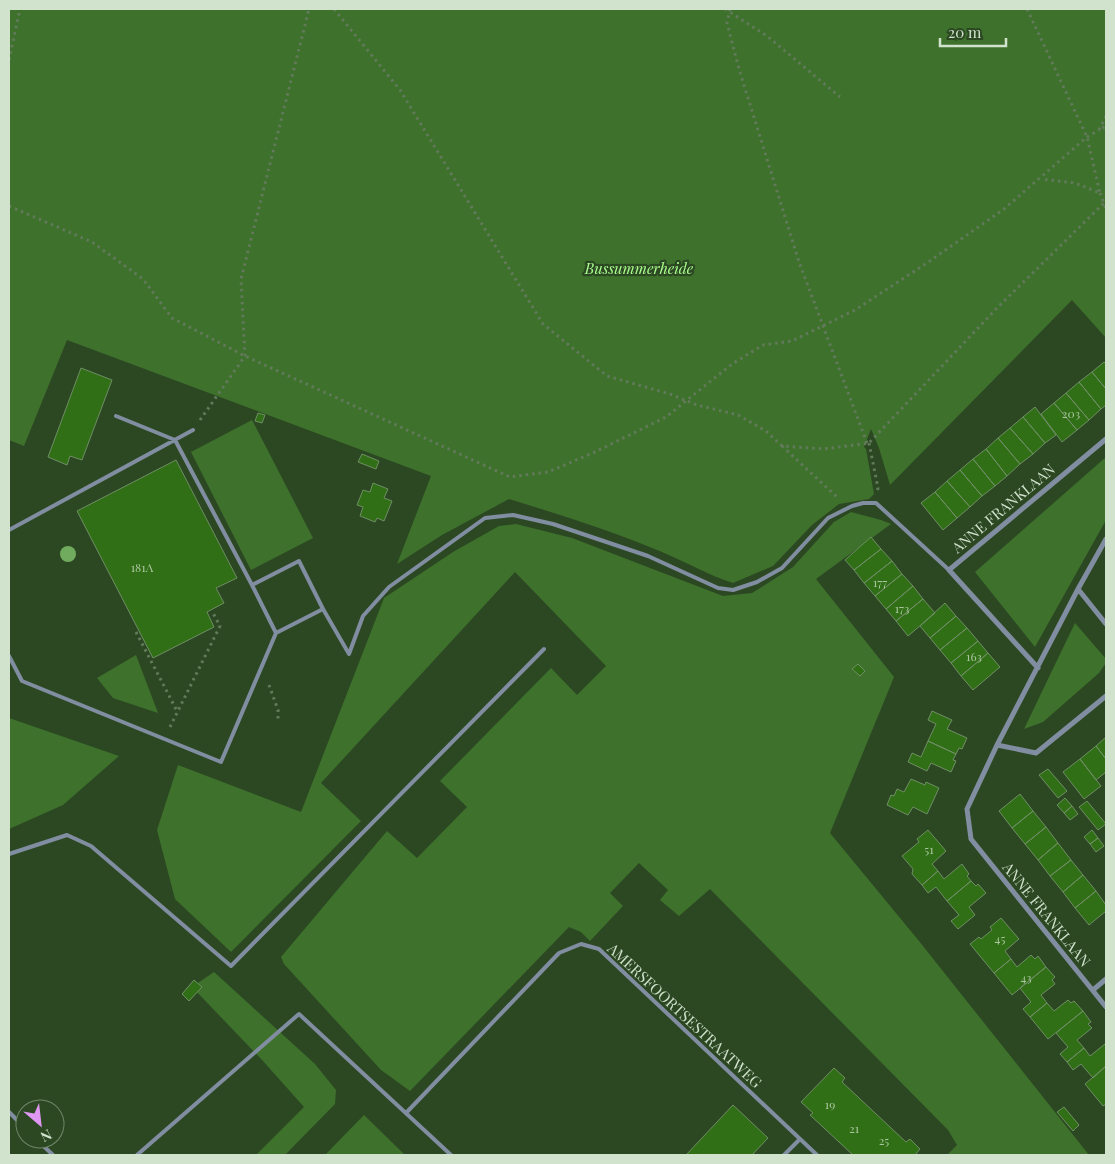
<svg xmlns="http://www.w3.org/2000/svg" width="1115" height="1164" font-family="'Playfair Display',serif">
<style>
.green{fill:#3e712c}
.building{fill:#306f16;stroke:#6f8e65}
.lines{fill:none;stroke-linecap:round;stroke-linejoin:round}
.path{stroke:#617a5a;stroke-width:3;stroke-dasharray:2.5 4;stroke-linecap:butt}
.lane{stroke:#818da0;stroke-width:4}
.street{stroke:#818da0;stroke-width:5}
.tree{fill:#71ac5e}
.labels{text-anchor:middle;dominant-baseline:central;stroke-width:4.5;stroke-linejoin:round;paint-order:stroke}
.number-label{font-size:12px;fill:#aac69f}
.park-label{font-size:15px;font-style:italic;fill:#a9fe8e;stroke:#2c4823}
.street-label{font-size:15px;fill:#d2e3cd;stroke:#2c4823}
</style>
<rect width="100%" height="100%" fill="#2c4823"/>
<path class="green" d="M9 9H1106V193L1105 194 1106 197V338L1072 300 890 485 879 448 871 429 864 447 866 449 874 494 869 499 839 504 812 525 773 566 733 583C708 575 686 562 662 552 612 531 561 515 509 499L442 535 397 564 431 476 67 340 24 446 9 440Z
M252 420 313 538 251 570 191 452Z
M1106 457V520L1035 647 975 572Z
M851 512 881 520 891 524 816 579 894 677 830 833 919 941 1089 1155H947L957 1145 948 1130 710 889 679 916 660 900 668 890 639 863 610 893 623 906 590 941 581 932 569 927 410 1091 381 1070 284 964 281 957 387 831 417 858 467 807 440 781 551 668 577 695 606 666 515 572 321 783 361 821 231 952 175 899 157 830 178 765 301 812 384 598 453 552 499 526 516 524 572 538 723 596 752 593 793 567 834 522Z
M1075 623 1106 659V663L1099 673 1043 722 1024 729Z
M136 655 158 713 113 698 97 678Z
M9 718 119 756 63 805 9 829Z
M214 972 315 1064 336 1090 335 1104 285 1155H256L304 1107 263 1061 192 987Z
M364 1115 405 1155H325Z"/>
<path class="building" d="M1104 362 1106 364V389L1092 372Z
M81 368 112 380 82 460 70 456 67 465 48 457Z
M1092 372 1106 389V405L1101 409 1079 382Z
M1079 382 1101 409 1089 420 1066 393Z
M1066 393 1089 420 1077 430 1054 403Z
M1054 403 1077 430 1062 442 1041 414Z
M1035 407 1056 435 1045 443 1023 417Z
M258 413 265 415 262 423 255 421Z
M1023 417 1045 443 1033 454 1010 428Z
M1010 428 1033 454 1020 464 998 438Z
M998 438 1020 464 1007 476 986 449Z
M986 449 1007 476 995 486 973 459Z
M362 454 379 461 376 469 358 462Z
M973 459 995 486 982 496 960 470Z
M176 460 237 578 216 588 224 603 207 612 214 627 153 658 77 511Z
M960 470 982 496 970 507 947 481Z
M947 481 970 507 957 518 935 492Z
M373 483 388 489 384 498 392 501 384 521 377 518 375 522 360 516 363 507 357 505 363 490 370 492Z
M935 492 957 518 943 530 921 503Z
M871 537 881 549 854 570 845 560Z
M881 549 892 561 864 583 854 570Z
M892 561 902 574 875 596 864 583Z
M902 574 913 586 886 609 875 596Z
M913 586 923 599 896 621 886 609Z
M923 599 935 613 908 636 896 621Z
M945 603 956 616 930 638 920 626Z
M956 616 967 628 940 650 930 638Z
M967 628 978 641 951 663 940 650Z
M978 641 988 653 961 676 951 663Z
M988 653 1000 667 973 690 961 676Z
M858 664 865 671 860 676 852 669Z
M932 711 952 720 947 729 967 738 962 749 959 748 956 754 928 741 936 724 928 720Z
M1106 737V759L1096 746Z
M928 741 956 754 953 760 956 761 951 772 931 763 927 771 908 762 912 753 921 757Z
M1096 746 1106 759V772L1096 780 1080 759Z
M1080 759 1101 786 1084 799 1063 772Z
M1048 769 1067 791 1058 798 1039 775Z
M911 779 925 785 926 782 939 788 927 814 913 807 908 815 887 805 891 795 894 796 897 789 904 792Z
M1020 794 1033 811 1012 828 999 811Z
M1065 798 1072 806 1064 813 1057 805Z
M1087 801 1106 824 1098 830 1079 807Z
M1072 806 1078 814 1070 820 1064 813Z
M1033 811 1046 827 1025 844 1012 828Z
M1046 827 1058 843 1038 860 1025 844Z
M928 830 946 851 932 864 938 871 922 885 912 874 913 869 902 856 919 842 917 839Z
M1092 830 1098 838 1090 844 1084 837Z
M1098 838 1104 846 1096 852 1090 844Z
M1058 843 1071 860 1050 876 1038 860Z
M1071 860 1083 875 1063 892 1050 876Z
M962 864 969 874 967 876 971 881 947 901 936 887 928 893 922 885 938 871 944 879Z
M1083 875 1096 891 1075 908 1063 892Z
M971 881 976 886 978 884 986 893 969 907 975 915 958 929 951 921 959 915 947 901Z
M1096 891 1106 905V911L1089 925 1075 908Z
M1001 918 1019 939 1005 951 1011 959 994 973 970 944 979 937 981 939 992 930 990 927Z
M1031 955 1035 959 1038 956 1046 967 1012 995 994 973 1011 959 1017 967Z
M1046 967 1055 977 1052 980 1055 984 1041 995 1047 1003 1030 1017 1023 1009 1031 1002 1020 988Z
M194 980 202 987 189 1001 182 994Z
M1068 1000 1071 1003 1074 1001 1083 1011 1048 1039 1030 1017 1047 1003 1054 1011Z
M1083 1011 1091 1022 1088 1024 1092 1028 1077 1040 1084 1048 1067 1062 1060 1054 1068 1047 1056 1033Z
M1105 1044 1106 1046V1066L1093 1078 1081 1064 1073 1070 1067 1062 1084 1048 1090 1056Z
M1106 1066V1104L1103 1106 1085 1084Z
M834 1068 845 1078 842 1082 906 1142 910 1139 920 1149 915 1155H853L810 1115 813 1113 801 1102Z
M733 1105 768 1138 752 1155H686Z
M1064 1107 1079 1125 1073 1131 1057 1112Z"/>
<g class="lines">
<path class="path" d="M334 9 400 90 543 324 607 376 670 394 697 405 738 415 766 431 782 446 824 449 869 443 998 307 1106 201
M725 9 767 36 840 97
M730 9 727 23 739 69 799 262 867 443
M1027 9 1087 137 1100 193 1075 183 1041 179
M9 60 20 9
M1106 116 1099 130 1106 126
M1100 193 1106 209
M9 206 92 242 143 279 172 318 245 356 510 477 548 472 595 452 666 417 732 364 763 345 792 341 855 310 927 263 1004 209 1087 137 1099 130
M200 420 245 356 241 279 309 9
M869 443 878 488 877 492
M782 446 838 498
M136 632 177 711
M269 685 278 710V720
M170 727 220 626 213 613"/>
<path class="lane" d="M116 416 175 440 252 585
M9 530 193 430
M299 561 323 609 276 633 252 585Z
M323 609 349 654 363 616 389 587 485 518 513 515 553 524 648 556 718 588 733 590 757 582 782 568 828 518 852 506 863 503H876L949 570
M9 656 22 681 221 762 276 633
M9 854 67 835 91 846 231 966 544 649
M9 1112 25 1128
M406 1113 559 953 581 944 599 949 817 1155
M36 1139 53 1155
M137 1155 299 1014 451 1155
M784 1155 800 1139"/>
<path class="street" d="M1106 539 1078 589 997 745 967 809 971 839 1106 1007
M1078 589 1106 624
M1038 668 949 570 1106 439
M997 745 1036 753 1106 696
M1093 990 1106 979"/>
</g>
<circle class="tree" cx="68" cy="554" r="8"/>
<g class="labels">
<g class="number-label">
<text x="1071" y="413">203</text>
<text x="142" y="567">181A</text>
<text x="880" y="582">177</text>
<text x="902" y="608">173</text>
<text x="974" y="656">163</text>
<text x="929" y="849">51</text>
<text x="1000" y="938">45</text>
<text x="1026" y="977">43</text>
<text x="830" y="1104">19</text>
<text x="854" y="1128">21</text>
<text x="884" y="1140">25</text>
</g>
<g class="park-label">
<text x="639" y="268">Bussummerheide</text>
</g>
<g class="street-label">
<text transform="translate(1003 508) rotate(-40)">ANNE FRANKLAAN</text>
<text transform="translate(1047 914) rotate(51)">ANNE FRANKLAAN</text>
<text transform="translate(685 1015) rotate(43)">AMERSFOORTSESTRAATWEG</text>
</g>
</g>
<rect width="1115" height="1164" fill="none" stroke="#d2e3cd" stroke-width="20"/>
<g transform="translate(40 1124) rotate(152)"><circle r="24" fill="#2c4823" stroke="#6e8667"/>
<path d="M0-4L9 19L0 12L-9 19Z" fill="#de98f2"/>
<text y="-8" font-size="14" font-weight="bold" text-anchor="middle" fill="#d2e3cd">N</text>
</g>
<path d="M940 38v8h66v-8" fill="none" stroke="#d2e3cd" stroke-width="2.5"/>
<text x="948" y="38" font-size="15" fill="#d2e3cd" stroke="#2c4823" stroke-width="4" paint-order="stroke">20 m</text>
</svg>
